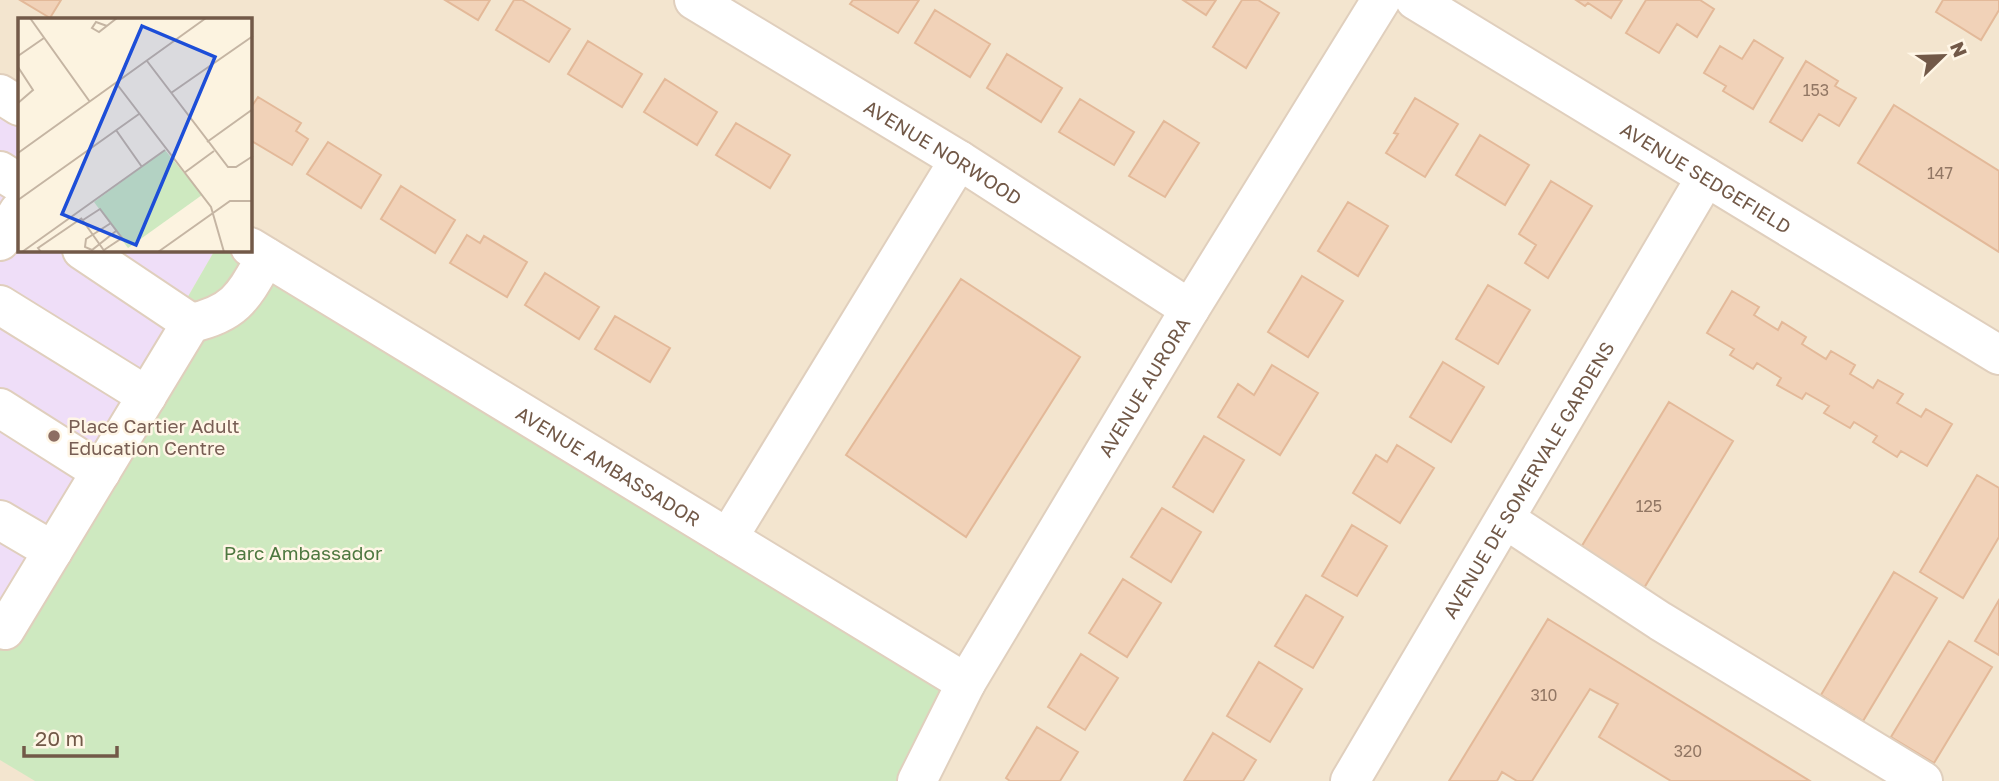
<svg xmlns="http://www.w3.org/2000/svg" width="1999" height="781" font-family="'Golos Text',sans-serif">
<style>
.residential{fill:#f3e5cf;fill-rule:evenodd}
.education{fill:#efdef8}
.green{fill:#cee9c0}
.building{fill:#f1d2b8;stroke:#e3b999;stroke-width:2}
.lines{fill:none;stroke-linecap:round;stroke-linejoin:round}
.minor-casing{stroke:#e0cfbd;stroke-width:42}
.minor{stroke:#fff;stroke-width:38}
.education-dot{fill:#8d6e63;stroke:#fff6e6;stroke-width:2.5}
.labels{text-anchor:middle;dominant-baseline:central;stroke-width:5;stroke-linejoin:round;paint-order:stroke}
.number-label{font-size:16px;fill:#927764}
.street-label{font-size:19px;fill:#725948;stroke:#fff6e6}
.education-label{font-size:19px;fill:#785e54;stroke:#fff6e6;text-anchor:start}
.park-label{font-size:19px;fill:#4e7840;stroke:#fff6e6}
.inset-road{fill:none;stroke:#c5b5a3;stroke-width:2}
.view{fill:#1d4ed8;fill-opacity:0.15;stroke:#1d4ed8;stroke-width:3.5}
.inset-edge{fill:none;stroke:#725948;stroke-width:3.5}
</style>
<rect width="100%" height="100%" fill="#fcf3e0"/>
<path class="residential" d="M0 0H1999V781H0ZM19 19H250V250H19Z"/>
<path class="education" d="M0 105 19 117V250H215L0 621Z"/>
<path class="green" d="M215 250H239L966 683 915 781H35L0 760V621Z"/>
<path class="building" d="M20 0H61L50 18Z
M445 0H490L478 20Z
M514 0H522L570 29 549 62 496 30Z
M853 0H919L898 33 850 4Z
M1183 0H1216L1206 15Z
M1242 0H1258L1279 13 1246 68 1213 47Z
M1576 0H1622L1611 18 1588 3 1585 6Z
M1646 0H1700L1714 9 1697 37 1677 24 1659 53 1626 33Z
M1943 0H1999V10L1981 40 1936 12Z
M935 10 990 44 970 77 915 43Z
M1754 40 1783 58 1753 109 1723 91 1726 86 1704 73 1720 46 1742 59Z
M588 41 642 74 622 107 568 74Z
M1007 54 1062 88 1041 122 987 88Z
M1806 61 1838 81 1835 86 1856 98 1839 126 1819 114 1802 141 1770 122Z
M665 79 717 112 697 145 644 112Z
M258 97 301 123 296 131 308 139 292 165 250 140V109Z
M1415 98 1458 124 1425 177 1386 153 1398 134 1394 133Z
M1080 99 1134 132 1114 165 1059 132Z
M1894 105 1999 171V252L1858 163Z
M1164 121 1199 143 1165 197 1129 176Z
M736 123 790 155 770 188 716 155Z
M1480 135 1529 165 1505 205 1456 175Z
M328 142 381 175 361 208 307 174Z
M1551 181 1592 206 1548 278 1525 263 1536 245 1519 234Z
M401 186 455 220 435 253 381 219Z
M1348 202 1388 226 1358 276 1318 251Z
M467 235 480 243 484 236 527 262 507 297 450 263Z
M545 273 599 307 579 339 525 305Z
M1302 276 1343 301 1308 357 1268 332Z
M961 279 1080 357 966 537 846 455Z
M1488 285 1530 310 1498 364 1456 339Z
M1732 291 1759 307 1754 315 1778 330 1782 322 1806 337 1802 344 1826 359 1831 351 1855 365 1850 374 1865 383 1873 388 1878 380 1903 394 1897 403 1921 417 1926 409 1952 424 1927 466 1901 451 1897 457 1873 442 1877 436 1854 422 1850 428 1824 413 1829 406 1806 393 1802 399 1777 385 1781 378 1757 363 1753 369 1730 355 1734 349 1707 333Z
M615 316 670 348 650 382 595 349Z
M1443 362 1484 387 1451 442 1410 417Z
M1272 365 1318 393 1280 455 1218 417 1238 384 1254 395Z
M1669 402 1733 441 1644 588 1580 549Z
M1204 436 1244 460 1213 512 1173 487Z
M1397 445 1434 468 1400 523 1353 493 1376 455 1387 462Z
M1977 475 1999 488V537L1963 598 1920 572Z
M1162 508 1201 532 1171 582 1131 557Z
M1352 525 1387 546 1357 596 1322 576Z
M1894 572 1937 598 1863 721 1821 695Z
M1123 579 1161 603 1127 657 1089 633Z
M1306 595 1343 617 1313 668 1275 646Z
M1999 600V655L1975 641Z
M1548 619 1810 781H1671L1599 737 1618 704 1590 689 1532 781H1517L1502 772 1497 781H1449Z
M1949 641 1992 667 1934 763 1891 737Z
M1081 654 1118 678 1085 730 1048 707Z
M1259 662 1302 689 1270 742 1227 716Z
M1037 727 1078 752 1060 781H1010L1006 778Z
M1213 733 1256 760 1243 781H1184Z"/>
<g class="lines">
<g class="minor-casing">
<g id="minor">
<path id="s1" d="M694 0 959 160 1190 309"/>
<path id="s2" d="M1415 0 1999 355"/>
<path d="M0 94 19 106"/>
<path d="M0 171 19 183"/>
<path d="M0 241 19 211"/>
<path id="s3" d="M250 247 966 683"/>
<path d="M0 305 147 396"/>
<path d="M191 323C237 313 244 295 266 257"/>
<path d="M0 408 101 472"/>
<path d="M1505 519 1660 621 1923 781"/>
<path d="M0 520 53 551"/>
<path d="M728 538 959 160"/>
<path d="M0 627 5 630 191 323 82 250"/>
<path id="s4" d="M917 781 966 683 1190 309 1381 0"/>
<path id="s5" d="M1350 781 1706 177"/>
</g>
</g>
<use href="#minor" class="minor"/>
</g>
<circle class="education-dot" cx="54" cy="436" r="7"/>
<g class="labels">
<g class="number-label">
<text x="1816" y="90">153</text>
<text x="1940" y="173">147</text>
<text x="1649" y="506">125</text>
<text x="1544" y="695">310</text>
<text x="1688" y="751">320</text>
</g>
<g class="street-label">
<text stroke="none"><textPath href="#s1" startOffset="292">AVENUE NORWOOD</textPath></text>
<text stroke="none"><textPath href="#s2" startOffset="341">AVENUE SEDGEFIELD</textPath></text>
<text stroke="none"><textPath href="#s4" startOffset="455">AVENUE AURORA</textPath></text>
<text stroke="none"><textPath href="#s3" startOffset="420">AVENUE AMBASSADOR</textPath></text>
<text stroke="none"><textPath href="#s5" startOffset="350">AVENUE DE SOMERVALE GARDENS</textPath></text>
</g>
<g class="education-label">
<text x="68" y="425">Place Cartier Adult<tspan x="68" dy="22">Education Centre</tspan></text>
</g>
<g class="park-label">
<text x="303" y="552">Parc Ambassador</text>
</g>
</g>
<g transform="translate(18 18)">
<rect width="234" height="234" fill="#fcf3e0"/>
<path d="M147 132 184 177 110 230 76 184Z" fill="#cee9c0"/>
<path class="inset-road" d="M12 0 72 84M89 8 78 4 74 10 81 14 99 0M0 38 26 20M129 43 210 149H218L235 138M0 49 15 72 0 85M98 65 193 189 206 234M153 75 235 18M98 112 124 149M189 124 235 91M0 135 188 0M166 155 196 133M0 182 121 96M63 200 87 234M65 202 82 191 104 220 86 232M93 205 68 221 67 229 74 232 98 213M4 234 147 132M23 234 20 230 64 200M140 234 212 183H235"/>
<path class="view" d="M124 8 197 39 118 227 44 196Z"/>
<rect width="234" height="234" class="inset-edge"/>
</g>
<g transform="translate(1943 56) rotate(67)" stroke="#fff6e6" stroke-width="5" paint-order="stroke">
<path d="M0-5L12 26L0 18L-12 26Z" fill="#725948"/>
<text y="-10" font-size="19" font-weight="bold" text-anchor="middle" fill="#725948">N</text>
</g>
<path d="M24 746v10h93v-10" fill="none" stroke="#725948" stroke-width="3.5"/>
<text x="35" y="746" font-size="21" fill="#725948" stroke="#fff6e6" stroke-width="5" paint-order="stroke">20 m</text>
</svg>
